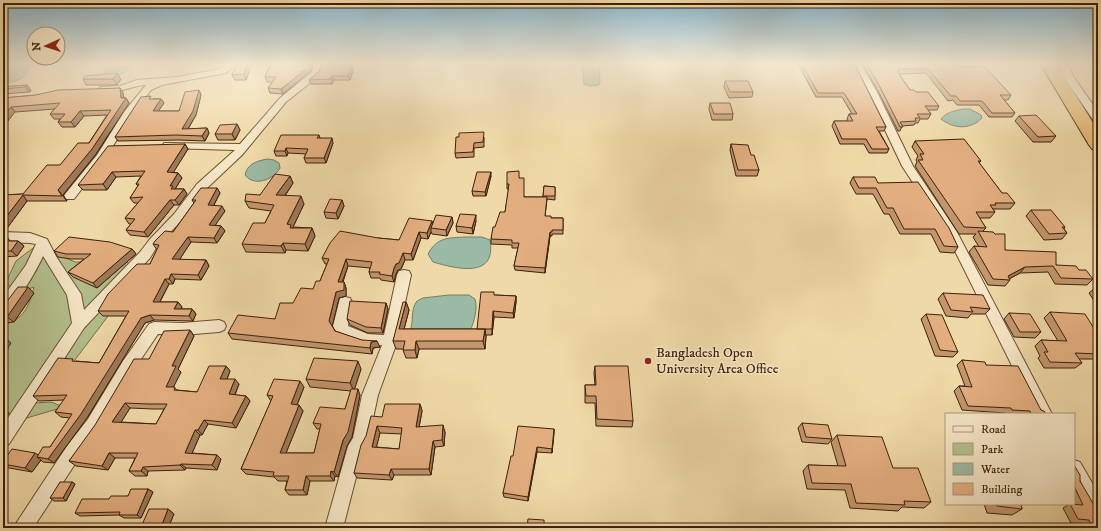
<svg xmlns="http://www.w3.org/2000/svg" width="1101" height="531" font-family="'IM FELL DW Pica',serif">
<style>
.green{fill:#b4c08c;stroke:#78704c}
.water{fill:#9bbaa5;stroke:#757d67}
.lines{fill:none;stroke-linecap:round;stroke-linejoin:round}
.minor-casing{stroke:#694f32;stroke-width:2}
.trunk-casing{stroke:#3c210b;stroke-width:2}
.minor{fill:#f5e6c6;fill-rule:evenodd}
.trunk{fill:#e8bc74;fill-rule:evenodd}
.wall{fill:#c3966d;stroke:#3c210b;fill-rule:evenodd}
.shaded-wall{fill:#9f7a59;stroke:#3c210b}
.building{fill:#e3ae7f;stroke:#3c210b;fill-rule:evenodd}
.poi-dot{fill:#8f2418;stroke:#f5e6c6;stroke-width:1.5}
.labels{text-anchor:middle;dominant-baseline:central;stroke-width:3;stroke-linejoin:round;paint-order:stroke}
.poi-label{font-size:14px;fill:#3c210b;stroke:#f5e6c6;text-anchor:start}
</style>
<rect width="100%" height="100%" fill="#f0d9a8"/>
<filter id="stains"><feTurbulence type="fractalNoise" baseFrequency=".005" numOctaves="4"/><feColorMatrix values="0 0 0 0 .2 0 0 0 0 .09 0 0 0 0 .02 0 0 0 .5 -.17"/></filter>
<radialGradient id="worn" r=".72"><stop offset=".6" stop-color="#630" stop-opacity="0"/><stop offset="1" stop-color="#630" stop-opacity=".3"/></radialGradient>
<path class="green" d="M37 245 75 262H126L143 270 68 369 33 403 51 402 64 407 13 422 3 432V349H9L5 338H3V325C24 320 29 306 34 287L15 294 6 282 16 261Z"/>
<path class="water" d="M6 63H31C28 78 17 82 3 83V65Z
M582 63H599L600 82 599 85 590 86 584 84Z
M116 66 129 67C123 76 115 77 105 76L104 73 108 69Z
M963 109H970L981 115 982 118C970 130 954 129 941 119 946 112 955 111 963 109Z
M267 159 274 160 279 163 280 168C274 180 254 187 245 175 247 164 257 161 267 159Z
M466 237H482L490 240C497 279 457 269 433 262L428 254C437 237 448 238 466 237Z
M449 295H469L475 299C478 309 474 322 470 331H410C414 322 410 310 417 301L423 298Z"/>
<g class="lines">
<g class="minor-casing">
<path id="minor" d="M227 63H237L226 73 162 85 151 90 132 115 105 159 74 199H66L64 196 66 193 97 155 124 112 146 85C129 86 118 95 101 91L99 89 101 87 120 86 137 80 177 77 220 69Z
M313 63H323L320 75 286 102 242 155 205 190 182 220 158 245 150 258 84 328 9 444 3 447V425L72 323 67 295 43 256C38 268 14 310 3 314V297L26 265 36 244 30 243 3 242V232L30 233 47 239 57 258 81 294 84 310 140 252 150 239 174 214 197 184 235 150 168 148 164 147 163 145 164 143 240 144 280 98 312 72Z
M851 63H860L877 92 913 166 957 232 1052 414H1036L946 233 902 166 867 92Z
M1058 63H1068L1073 76 1098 112V122L1094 121 1063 76Z
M404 270 409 271 411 275 396 345 378 395 368 442 363 450 343 528H325L348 446 353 438 362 395 382 345C366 348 353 340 338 335L333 326 340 298 345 297 350 298 352 302 348 326 368 334 384 335 397 275 399 271Z
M219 320 224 322 226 326 224 330 219 332 182 335 158 334 133 371 100 429 79 458 33 528H14L17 522 67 446 88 419 123 361 149 324 154 322 182 323Z
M1074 460 1080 462 1098 493V519L1092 516 1074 484Z"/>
</g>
<g class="trunk-casing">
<path id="trunk" d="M1040 63H1056L1098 131V151L1092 149 1089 145Z"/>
</g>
<use href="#minor" class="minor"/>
<use href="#trunk" class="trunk"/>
</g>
<path class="wall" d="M238 63H252L246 80H235L232 75Z
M271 63H313L311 71 283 94 270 93 268 88 273 82H267L265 77Z
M800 63H854L886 127 884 131H879L889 149 887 153H869L864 144H840L832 126 834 121H848L847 119 849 114H852L842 97H816L799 66Z
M862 63H960L963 67 1011 95 1008 100H1004L1015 113 1012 117H989L979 105H957L953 100 948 101 926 73 899 74 910 90 916 92 939 106 937 110H928L931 114 928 119H920L918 123H915L914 125 902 126 900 131H898L878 91Z
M333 66 353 70 350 80H334L332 84H311L309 80 319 72Z
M83 79H121L117 85H86Z
M725 81 753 92 752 97 729 98 724 87Z
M27 85 31 91 29 92 3 94V87Z
M120 88 123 93 124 98H126L129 103 96 154 63 195 67 201H27L5 231H3V195L23 194 60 165 89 143 107 115 84 116 75 127H62L58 122 60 119H54L50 114 55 109 15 112 3 98Z
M199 90 201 95 196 115 188 129 207 128 209 133 205 141 179 140 118 141 115 137 153 99H161L164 103 158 111H179Z
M710 103 733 114 732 120H712L709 109Z
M1019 116 1056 136 1051 142H1033L1015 121Z
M237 124 240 130 235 140H218L215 134Z
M319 135 320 138 333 143 326 163H306L304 158 306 154 288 153 287 156H276L274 151Z
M484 137V147L474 148V157L456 158 455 153Z
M915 141 981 161 979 163 1002 193 1015 203 1010 209H993L995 212 990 218H979L986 228 983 231 1005 250 1056 265 1079 270 1093 279 1087 285 1055 284 1048 272 1020 273 1009 279 1010 280 1005 286 988 285 969 252 974 246 979 247 973 237 976 234H959L915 166 917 162 916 160 918 156 912 147Z
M185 144 188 149 173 172 178 173 182 178 175 189H184L187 194 179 205H174L148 237 130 235 126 230 131 224H129L125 218 138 203H134L130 198 138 186 136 184 141 176 116 177 107 190H83L78 185Z
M731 144 751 155 759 170 757 176H736L730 150Z
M290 176 293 183 285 196 304 204 293 227 312 228 315 236 308 251 286 250 285 253 246 252 242 244 265 223 271 211 249 208 245 201 260 195Z
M491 176 486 196H473L472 191Z
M853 177 878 183 958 247 954 253 940 252 931 234H900L889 214H884L873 194H856L850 183Z
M520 178 524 197H543L544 186 555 187V200L547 199 545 216 551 218H563V234H552V236H550L545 273 515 270 514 266 518 248H512V245L491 244V239L495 227 505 212 509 189H507V184Z
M217 188 220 193 214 205 225 211 215 225 221 226 225 231 217 243 191 242 179 260H206L209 266 201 280 175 279 173 284H169L160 302H178L182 307 181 309H192L196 314 193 321 154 320 145 323 87 418 54 463 43 462 41 460 32 472 9 468 3 465V461L38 455 50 447 70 418 61 417 55 412 64 400 39 401 33 396 76 361 99 363 126 316H103L98 311 150 264 157 250 153 244 173 232 194 203 192 200Z
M342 200 344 206 338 219 326 218 324 212Z
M1031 210 1065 227 1064 229 1067 233 1062 239 1044 240 1026 216Z
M452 217 453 223 447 236 432 234 431 232 428 239 421 238 413 260H405L401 269 398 270 396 274 394 282 381 280 380 278H371L369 272 370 268 348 266 343 282H344L346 288V296L339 298 332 326 335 331 380 347 373 348 372 354 232 339 228 333 275 319 313 289 320 281 327 264H325L322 258 378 238 399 240 432 221V224Z
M476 221 473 234 457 232 456 226Z
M3 238H8L10 241H18L24 246 17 256 3 257Z
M132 249 136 254 97 288 73 277 68 272 84 259H71L58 257 54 251Z
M1095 288H1098V307L1089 293Z
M34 293 14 322 3 323V304Z
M943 293 990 309 985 314H971L968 318 946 316 938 299Z
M495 295 516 296V302L514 318 494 317 492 335H486L485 349H419L417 358H406L403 350 404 349H396L393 341 406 302 409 310 404 329H477Z
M386 303 388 309 383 333H368L350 325 347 319Z
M1050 312 1098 335V359H1079L1082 363 1075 368H1044L1038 358 1040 356 1035 346 1041 340 1058 341 1044 318Z
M1009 313 1041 332 1035 338 1014 337 1004 319Z
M926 314 958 352 953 357 935 356 921 319Z
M190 330 194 336 178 369 181 372 173 387 177 390 197 392 226 366 230 371 227 379 239 384 235 395 246 396 250 401 236 428 208 424 202 435H200L192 453 217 455 221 459 217 470 186 468 185 470 148 471 147 476H135L129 471 135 458H115L108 470 76 466 69 461 149 359ZM130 408 153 409H164L156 424 121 422Z
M962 360 986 365 1046 414H1006L1005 413 962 410 954 391 959 386H965L957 365Z
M595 366 633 421 632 427 596 426 595 403H585V385H595L594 373Z
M361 369 354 389 360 395 352 437 347 446 338 477 335 476 334 481H310L307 495H289L285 490 287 481H278L274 477 246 474 241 469 271 401 267 395 304 387 297 405H299L303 411 286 453H314L320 429H317L313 423 345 409 351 391 310 387 306 379Z
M420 404 422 411 419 427 445 432 444 446 435 447 431 475H394L392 480 357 478 354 473 382 417ZM380 433 402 434 399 449 376 447Z
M802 423 832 439 828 444 802 442 798 428Z
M554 429 552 453 537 452 528 501 504 497 503 493 513 456Z
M837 435 893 468 931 502 924 508 902 507 898 511 850 508 845 490 807 489 803 471 808 465 838 466 831 442Z
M1074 465 1080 481 1098 528H1084L1081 524 1071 523 1063 508 1070 504H1074Z
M72 482 75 484 66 501H54L50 498Z
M148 489 153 492 141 518H124L119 515 80 516 75 513 109 499 128 496Z
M984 504H1021L1022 509 1012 515 987 513Z
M168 509 174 514 168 528H142L141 527Z"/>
<path class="shaded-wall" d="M248 63H252L246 80 244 74Z
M310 63H313L311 71 283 94 281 89Z
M331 63H334L332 70 330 66Z
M352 65 353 70 350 80 348 76Z
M117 73 121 79 117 85 113 79Z
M332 76 334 80 332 84 331 79Z
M27 85 31 91 29 92 25 87Z
M120 88 123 93 124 100 126 98 129 103 96 154 63 195 67 201 58 190 121 98Z
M199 90 201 95 196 115 185 134 182 129Z
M161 99 164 103 155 116 153 111Z
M11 107 15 112 3 127V116Z
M80 111 84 116 75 127 71 122Z
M237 124 240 130 235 140 232 134Z
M207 128 209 133 205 141 202 136Z
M332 138 333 143 326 163 324 158Z
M185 144 188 149 170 178 167 172Z
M286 148 288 153 287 156 285 151Z
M112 172 116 177 107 190 103 184Z
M491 172V176L486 196 485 192Z
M178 173 182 178 175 189 174 194 170 186Z
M290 176 293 183 280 203 276 195Z
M217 188 220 193 211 210 208 205Z
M184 189 187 194 179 205 175 200Z
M23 195 27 201 5 231 3 228V221Z
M301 196 304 204 293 227 295 232 287 224Z
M170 200 174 205 148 237 144 232Z
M342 200 344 206 338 219 336 213Z
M222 206 225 211 212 230 209 225Z
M476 215V221L473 234 472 228Z
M452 217 453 223 447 236 446 230Z
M432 221 433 227 431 228V232L428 239 427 233Z
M221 226 225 231 217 243 214 238Z
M312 228 315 236 308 251 305 244Z
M419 232 421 238 413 260 411 254Z
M550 232V236L545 273V268Z
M188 237 191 242 176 265 172 259Z
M18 241 24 246 17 256 11 251Z
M283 243 286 250 285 253 281 246Z
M132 249 136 254 97 288 93 283Z
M403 253 405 260 401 269 398 270 396 274 394 282 392 276 394 268Z
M346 259 348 266 340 288 338 282Z
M206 260 209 266 201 280 198 275Z
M1025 267 1020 273 1007 280 1008 276Z
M171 274 175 279 173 284 169 279Z
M165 279 169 284 157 307 153 302Z
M3 281 6 284 3 289Z
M344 282 346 288V296L339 298 332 327 329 321 336 292Z
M28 287 34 293 14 322 7 317Z
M516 296V302L514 318 513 313Z
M178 302 182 307 178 314 174 309Z
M406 302 409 310 402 337 399 329Z
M386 303 388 309 383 333 381 328Z
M192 309 196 314 193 321 189 316Z
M493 311 494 317 492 335V329Z
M150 315 154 320 145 323 87 418 54 463 48 459 141 318Z
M485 329 486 337 485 349 483 341Z
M190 330 194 336 178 369 181 372 171 392 166 387 172 366Z
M5 338 11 343 3 355V340Z
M377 341 380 347 373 348 372 354 370 348 371 342Z
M416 341 419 349 417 358 415 350Z
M358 361 361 369 354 391 350 383Z
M226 366 230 371 225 384 220 379Z
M235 379 239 384 233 399 229 394Z
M300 381 304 387 295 410 291 404Z
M358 389 360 395 352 437 347 446 338 477 334 472Z
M246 396 250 401 236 428 232 423Z
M125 403 130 408 118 427 112 422Z
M420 404 422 411 418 433 416 427Z
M299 405 303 411 284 458 280 453Z
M6 410 9 413 3 422V414Z
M204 420 208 424 202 435 198 430Z
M443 425 445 432 444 446 442 440Z
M377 426 380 433 375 453 372 447Z
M554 429V434L552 453V449Z
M195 430 200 435 190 458 185 453Z
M433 441 435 447 431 475 429 469Z
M537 447V452L528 501V497Z
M35 453 43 458 37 457 41 460 32 472 25 468Z
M109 453 115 458 108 470 102 466Z
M217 455 221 459 217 470 212 465Z
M181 464 186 468 185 470 180 465Z
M143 467 148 471 147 476 141 471Z
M391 469 394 475 392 480 389 475Z
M331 471 335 476 334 481 330 476Z
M306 476 310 481 307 495 303 490Z
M72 482 75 484 66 501 63 498Z
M148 489 153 492 141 518 137 515Z
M168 509 174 514 168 528H162L161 527Z"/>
<path class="building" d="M238 63H248L244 74 232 75Z
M271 63H310L309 67 281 89 268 88 276 77H265Z
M322 63H331L330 66 352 65 348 76H332L331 79 309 80 319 72Z
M801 63H854L886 127H876L889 149H872L866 139H842L834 121H853L849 114H857L844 93H818Z
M866 63H960L963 67 984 66 1011 95H1000L1015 113H992L982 101H960L956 96H951L928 69H898L899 71H897L910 90H914L916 92H928L939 106H925L931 114H917L920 118H915L916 121 900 122 903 127H900L880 87Z
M117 73 113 79H83L85 76Z
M725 81H748L753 92H730Z
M27 85 25 87 3 89V87Z
M120 88 121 98H126L92 149 58 190 62 196 23 195 3 221V195L23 194 47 165H60L78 143H89L111 110 80 111 71 122H58L65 114H50L60 103 11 107 3 116V98L36 95 58 90Z
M199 90 193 111 182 129 207 128 202 136 176 135 115 137 141 97 151 96 149 99H161L153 111H179L185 92Z
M710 103H730L733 114H714Z
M1036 115 1056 136 1038 137 1019 116Z
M237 124 232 134H215L220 125Z
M484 132 483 142 474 143 473 152 455 153 456 137H459V133Z
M281 135H319L317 138H332L324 158H304L308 149 286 148 285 151H274Z
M964 139 981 161H978L1002 193H1007L1015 203H995L996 205H990L995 212H976L986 228 964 227 918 160H923L920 154H924L915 141Z
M185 144 167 172 178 173 170 186H173L171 189H184L175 200H170L144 232 126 230 135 219 125 218 143 197 130 198 139 184H136L145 171 112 172 103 184 78 185 108 146Z
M731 144 748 145 751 155H754L759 170H738Z
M519 171V178H524V197H547L545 216H551V218H563V230H552V232H550L545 268 514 266 519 243H512V240L491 239 493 227H495L500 212H505L509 184H507V172Z
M477 172H491L485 192 472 191Z
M275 174 290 176 276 195 301 196 287 224 291 225 290 228H312L305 244 283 243 281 246 242 244 253 223H265L274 205 245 201 246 194 260 195Z
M853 177H875L878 183 918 182 949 228 958 247 944 246 935 229H904L893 208H887L876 188H859Z
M544 186 555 187V196H543Z
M201 188H217L208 205 222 206 209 225 221 226 214 238 188 237 172 259 206 260 198 275 171 274 169 279H165L153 302H178L174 309H192L189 316 150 315 141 318 81 414 48 459 37 457 43 447H50L72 414 55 412 67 395 33 396 58 358 73 359 72 361 99 363 129 311H98L108 294 137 264H150L159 245 153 244 155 241 165 231 173 232 196 200H192Z
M330 199 342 200 336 213 324 212Z
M1031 210H1051L1065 227H1062L1067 233 1049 234Z
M460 214 476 215 472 228 456 226Z
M436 215 452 217 446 230 431 228Z
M409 218 432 221 427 233 419 232 411 254 403 253 399 263 396 264 394 268 392 276 379 274 380 272H369L372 262 346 259 338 282H344V290L336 292 329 321 335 331 362 340 377 341 371 342 370 348 228 333 238 315 275 319 280 303H293L301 288 313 289 316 281H320L329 259 322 258 330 243 340 231 378 238 399 240Z
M978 231 993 232 995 234H1005V250L1056 252V265L1076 266 1079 270H1086L1093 279 1061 278 1053 266 1025 267 1008 276 1010 280 993 279 974 246 987 247Z
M69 237 110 242 132 249 93 283 68 272 91 254H66L54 251Z
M3 238H8L5 241H18L11 251H3Z
M18 287H28L7 317H3V304L8 300Z
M1095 288H1098V292Z
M481 292H494V295L516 296 513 313 493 311 492 329H477Z
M943 293 983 295 990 309 970 307 973 312 951 310Z
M350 301 386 303 381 328 366 327 347 319Z
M403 302H406L399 329H485L483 341H416L415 350H403L405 341H393Z
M1050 312 1085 314 1098 335V354L1075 353 1082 363 1050 362 1044 352H1048L1041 340 1067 341Z
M1009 313 1030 314 1041 332H1020Z
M926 314 942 315 958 352 940 350Z
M190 330 172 366H176L166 387H175L174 390 197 392 209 366H226L220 379H235L229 394 246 396 232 423 204 420 198 430H195L185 453 217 455 212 465 181 464 180 465 143 467 141 471H129L138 453H109L102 466 69 461 95 425 134 359H149L164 331ZM125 403 148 404H167L156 424 112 422Z
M314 358 358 361 350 383 306 379Z
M962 360 985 362 986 365 1018 366 1041 410 1044 411 1046 414H1031L1030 411 1012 410 1011 408 968 406 959 386 972 387Z
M595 366H628L633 421 597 419 596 396H586L585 385H596Z
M274 379 300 381 291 404 299 405 280 453H314L321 424 313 423 320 407 345 409 351 389H358L348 432 343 440 334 472 331 471 330 476H306L303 490H285L289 476H273L274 472 241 469 273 396 267 395Z
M385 404H420L416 427 443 425 442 440 433 441 429 469H391L389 475 354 473 361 445 366 436 371 416 382 417ZM377 426 402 428 399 449 372 447Z
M3 409 6 410 3 414Z
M802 423 828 425 832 439 806 437Z
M518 426 554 429 552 449 537 447 528 497 503 493 511 456H513Z
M837 435 882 437 893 468H918L931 502 904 501 905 505 856 503 851 484 812 483 808 465 846 466Z
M12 449 35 453 25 468 3 464V461Z
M1074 465 1080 475V481L1098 512V528H1093L1089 520 1078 519 1070 504 1083 505 1074 486Z
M60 482H72L63 498H50Z
M131 489H148L137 515H119L120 512 75 513 82 499H109L111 496H128Z
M996 504H1021L1022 509 997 506Z
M149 509H168L161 527H141Z
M528 519 544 520V528H527Z"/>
<linearGradient id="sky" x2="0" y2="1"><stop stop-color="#89b6cd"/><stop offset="0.46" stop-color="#f8eed8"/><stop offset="1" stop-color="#f8eed8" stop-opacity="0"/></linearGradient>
<rect width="1101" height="138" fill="url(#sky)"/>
<circle class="poi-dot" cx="648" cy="361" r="4"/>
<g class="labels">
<g class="poi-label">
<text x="656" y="353">Bangladesh Open<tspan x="656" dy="16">University Area Office</tspan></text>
</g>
</g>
<rect width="1101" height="531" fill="none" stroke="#f0d9a8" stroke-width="16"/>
<rect x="4" y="4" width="1093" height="523" fill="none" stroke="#3c210b" stroke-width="2"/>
<rect x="8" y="8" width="1085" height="515" fill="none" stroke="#3c210b"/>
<rect x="945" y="413" width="130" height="92" fill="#f5e6c6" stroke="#ab977b"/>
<rect x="953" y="426" width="20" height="6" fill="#f5e6c6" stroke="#ab977b"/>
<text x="981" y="433" font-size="12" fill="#3c210b">Road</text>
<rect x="953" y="443" width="20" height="12" fill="#b4c08c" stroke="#ab977b"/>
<text x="981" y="453" font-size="12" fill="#3c210b">Park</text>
<rect x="953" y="463" width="20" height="12" fill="#9bbaa5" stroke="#ab977b"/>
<text x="981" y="473" font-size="12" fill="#3c210b">Water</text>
<rect x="953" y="483" width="20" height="12" fill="#e3ae7f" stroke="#ab977b"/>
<text x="981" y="493" font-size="12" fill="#3c210b">Building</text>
<g transform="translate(46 46) rotate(267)"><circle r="19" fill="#f5e6c6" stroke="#ab977b"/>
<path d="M0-3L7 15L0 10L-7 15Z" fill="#8f2418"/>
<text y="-6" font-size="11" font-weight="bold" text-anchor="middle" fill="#3c210b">N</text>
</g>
<rect width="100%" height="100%" filter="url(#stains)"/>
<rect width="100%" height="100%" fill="url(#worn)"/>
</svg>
